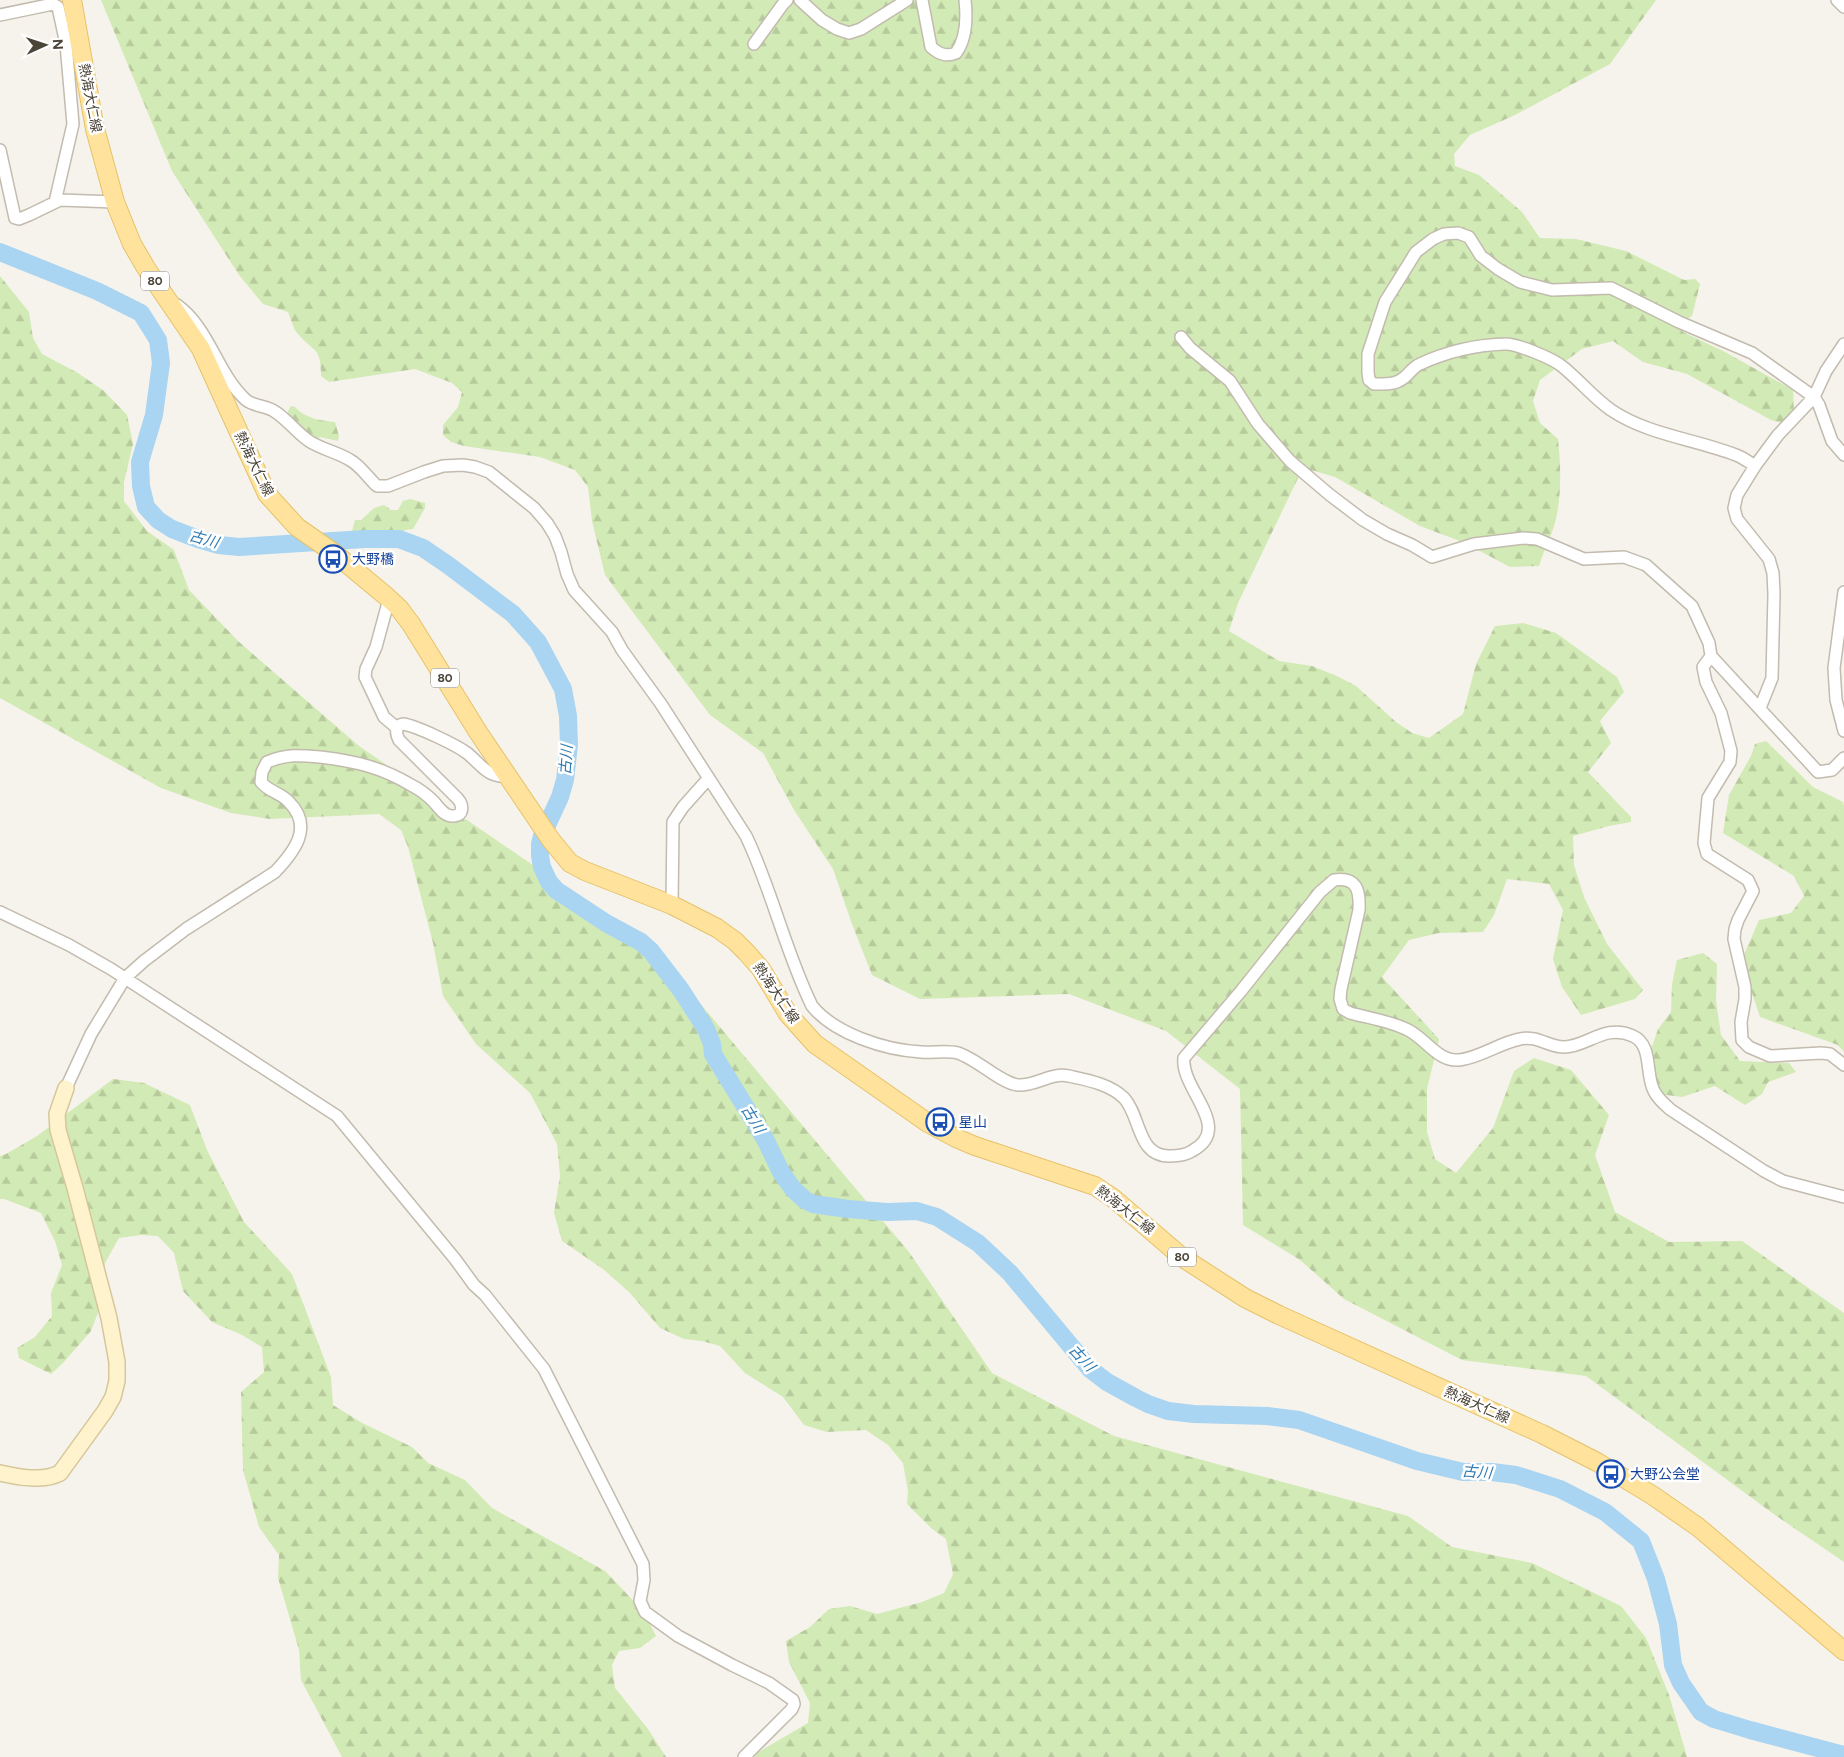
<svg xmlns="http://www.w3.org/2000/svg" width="1844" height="1757" font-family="Figtree,'Noto Sans JP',sans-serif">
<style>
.forest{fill:url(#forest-firs)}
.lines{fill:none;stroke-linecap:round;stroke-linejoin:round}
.river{stroke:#a9d4f2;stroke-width:18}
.street-casing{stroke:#c2bbae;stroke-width:14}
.secondary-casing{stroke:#d6c79b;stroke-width:18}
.primary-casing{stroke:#e6c16a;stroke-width:20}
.street{stroke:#fff;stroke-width:11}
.secondary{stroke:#fff3cd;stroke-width:15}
.primary{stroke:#ffe39c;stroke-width:18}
.labels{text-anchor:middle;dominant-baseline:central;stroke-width:5;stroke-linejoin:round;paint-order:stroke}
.shield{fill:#fff;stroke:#817c74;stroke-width:1}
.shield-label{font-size:12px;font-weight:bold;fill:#4b4439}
.street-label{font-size:14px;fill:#4b4439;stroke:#fff}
.transit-label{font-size:14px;fill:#164399;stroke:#fff;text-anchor:start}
.water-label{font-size:15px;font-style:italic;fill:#2e7ab2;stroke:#fff}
</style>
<defs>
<pattern id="forest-firs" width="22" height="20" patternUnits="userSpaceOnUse" patternTransform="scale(1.25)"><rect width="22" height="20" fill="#d2eab5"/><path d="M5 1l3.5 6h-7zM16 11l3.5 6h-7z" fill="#b6ca9c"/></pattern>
</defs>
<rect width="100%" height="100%" fill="#f6f3ec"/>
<path class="forest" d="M101 0H1656L1610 64 1515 115 1470 135 1454 154 1455 166 1479 175 1522 212 1540 238 1576 239 1626 251 1684 280 1695 279 1700 284 1692 316 1680 323 1683 332 1725 352 1793 390 1794 414 1786 424 1771 420 1687 374 1643 362 1613 341 1582 349 1540 380 1533 401 1540 423 1558 439C1561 465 1562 500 1554 526 1550 539 1543 552 1539 566L1510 567 1465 543 1420 526 1335 477 1311 470 1300 474 1238 603 1229 631 1279 661 1312 666 1337 676 1356 686 1396 722 1412 733 1429 738 1463 714 1476 664 1495 626 1523 623 1556 633 1617 677 1624 692 1600 721 1611 743 1588 772 1631 817V822L1609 826 1573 836 1574 865 1584 897 1607 944 1643 990 1635 999 1581 1015 1562 987 1553 959 1563 910 1549 884 1507 879 1494 915 1483 932 1439 933 1409 940 1382 977 1439 1039 1427 1089V1132L1435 1159 1456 1173 1493 1128 1514 1071 1534 1058 1571 1070 1609 1115 1595 1155 1615 1212 1669 1242 1742 1241 1844 1313V1562L1775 1515 1586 1376 1462 1360 1344 1299 1300 1260 1243 1225 1240 1089 1166 1031 1069 994 920 999 872 975 852 924 833 869 794 810 763 753 710 715 605 575 592 521 588 487 575 470 540 457 464 446 451 442 443 435V425L458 407 462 392 452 383 415 369 329 382 321 376C321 346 314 353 298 334 293 329 291 319 288 312L263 304 239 275 172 171Z
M0 276 29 312 33 338 42 354 78 373 104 391 127 415 133 444 124 482V501L147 531 174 550 189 590 239 642 359 746 543 872 635 940 698 1001 909 1252 992 1373 1114 1436 1408 1516 1452 1547 1532 1563 1621 1606 1646 1638 1669 1695 1687 1757H755L757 1753 808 1723 810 1703 789 1662 786 1641 810 1627 829 1609 850 1606 877 1614 922 1602 944 1593 953 1574 946 1539 931 1528 907 1504 908 1491 903 1463 888 1445 866 1430 827 1432 804 1425 783 1397 745 1373 720 1346 702 1341 684 1339 660 1328 630 1293 603 1269 562 1241 554 1213 560 1176 557 1144 530 1093 476 1044 443 996 433 943 408 847 401 830 379 814 270 819 231 813 161 788 0 698Z
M291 406 295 407C304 418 321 421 335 422L339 436 338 441 320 437 315 440 289 419 288 411Z
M410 499 425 503V508L413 529 405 530 400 535H355L352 531 355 520H361L374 508 384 505 391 510H398L403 501Z
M1766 741 1813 787 1843 802 1844 806V1052L1838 1045 1760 1017 1750 987 1743 957 1759 920 1791 913 1804 896 1794 876 1723 833 1729 795 1751 756 1755 744Z
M1703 953 1717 964 1716 1001 1721 1035 1740 1061 1789 1063 1796 1072 1768 1082 1762 1094 1745 1105 1715 1086 1682 1097 1659 1094 1647 1061 1658 1029 1671 1012 1672 984 1677 960Z
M113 1079 144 1083 190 1105 207 1150 244 1222 292 1274 331 1377 333 1405 362 1423 412 1447 428 1463 465 1480 492 1508 605 1571 644 1612 656 1636 640 1648 619 1651 612 1665 615 1688 648 1729 666 1757H342L301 1680 299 1650 278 1578 279 1555 259 1527 243 1470 241 1392 264 1372 262 1347 242 1335 212 1322 183 1291 174 1253 158 1236 141 1235 119 1238 105 1263 99 1310 91 1331 63 1363 51 1374 19 1358 17 1348 35 1337 52 1316 51 1293 62 1265 55 1241 41 1213 4 1199H0V1156L6 1154 37 1136Z"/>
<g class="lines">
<path class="river" d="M0 252 97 291 141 313 158 340 161 363 154 415 140 462 141 486 146 507 158 520 172 529 198 539 219 545 239 547 365 539H399L423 548 448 565 513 614 538 642 563 689 568 716 569 745 565 780 560 797 542 836 540 844V856L542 867 549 882 556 890 606 923 641 942 651 951 681 990 706 1029 712 1044 713 1054 765 1139 781 1172 793 1189 805 1200 813 1204 848 1209 887 1212 917 1211 937 1217 978 1243 1010 1273 1090 1369 1107 1382 1136 1398 1148 1404 1168 1411 1194 1414 1267 1416 1299 1420 1417 1461 1463 1472H1492L1516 1475 1560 1489 1605 1512 1641 1541 1656 1579 1668 1624 1673 1665 1681 1683 1701 1712 1714 1719 1750 1730 1844 1755"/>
<g class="street-casing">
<path id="street" d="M800 0 822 20 837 29 849 33 861 29 907 0
M922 0 931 47C939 54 946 57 956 53 967 38 967 18 965 0
M1837 0 1844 7
M0 15 53 4 58 7 66 44 73 124 55 202
M754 44 783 4 787 0
M0 150 15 218 19 219 29 215 60 200 115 202
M177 305C210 329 217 374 246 400 255 407 265 405 274 411 287 419 296 432 309 441 321 449 337 452 350 460 361 466 368 478 377 486H388L424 472 443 466 463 465 475 467 489 472 534 508 547 523 555 536 561 552 567 574 574 590 612 632 622 650 661 704 746 836C772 890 785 951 812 1006 835 1034 885 1050 921 1052 933 1053 947 1050 958 1053 977 1059 1002 1084 1018 1085 1037 1086 1050 1072 1069 1076 1087 1080 1110 1084 1124 1098 1141 1116 1137 1157 1170 1156 1178 1156 1186 1155 1192 1151 1235 1128 1180 1089 1184 1058L1241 991 1320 892 1334 880C1357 877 1360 890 1359 910L1341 989 1340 999 1343 1009 1350 1013C1369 1018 1390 1021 1408 1030 1425 1038 1438 1062 1459 1060 1480 1058 1499 1043 1520 1039 1538 1035 1548 1047 1564 1047 1587 1047 1605 1023 1633 1036 1653 1045 1645 1074 1654 1091 1658 1099 1664 1104 1671 1110L1764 1171 1783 1181 1844 1197
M1181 337 1190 348 1230 381 1258 424 1290 461 1330 495 1363 520 1387 534 1412 545 1432 557 1474 544 1523 538 1537 539 1584 559 1624 557 1646 565 1692 606 1709 643 1711 656 1818 772 1832 770 1844 758
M1755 466C1749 462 1742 457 1736 455 1695 439 1648 435 1611 410 1593 397 1580 381 1563 367 1554 359 1516 343 1504 344 1475 345 1446 352 1420 364 1415 366 1412 370 1408 374 1398 385 1388 384 1374 384L1369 380 1368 372V354L1385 302 1416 252 1433 239 1444 234 1458 233 1469 237 1481 256 1498 269 1520 282 1552 290 1611 288 1679 322 1752 353 1814 397 1819 405 1832 441 1844 455
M1844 592 1834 668 1836 700 1844 731
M389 599 376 647 366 669 365 677 384 717 397 728
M1711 656 1703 667 1706 682 1721 713 1731 751 1730 762 1708 798 1704 843 1707 854 1748 880 1753 891 1738 920 1735 929 1734 939 1745 987V999L1741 1022 1742 1040 1749 1047 1770 1056 1821 1053 1830 1054 1844 1065
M1760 708 1772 678 1774 594 1773 573 1769 559 1737 519 1734 508 1737 495 1755 466 1778 435 1814 397 1826 371 1844 344
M672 905 673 822 683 807 708 779
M0 912 69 945 111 969 337 1116 455 1259 474 1285 485 1295 544 1369 643 1564 644 1580 640 1601 645 1612 678 1636 732 1665 769 1683 793 1700 794 1704 792 1709 744 1757
M66 1088 91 1034 125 978 144 961 186 929 275 872C294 852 314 827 289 802 281 793 269 792 261 782L262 772 267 762C287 754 299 755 320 757 354 761 381 767 411 785 419 789 427 795 433 801 439 807 444 817 454 816 464 815 463 805 458 799L399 740C396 734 395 729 400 725L403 724C417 726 456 745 467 753 484 767 485 776 509 777"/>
</g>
<g class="secondary-casing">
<path id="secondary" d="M0 1473C18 1477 43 1482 60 1473L105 1411 113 1397 117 1381V1362L109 1318 75 1188 58 1130 57 1114 66 1088"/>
</g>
<g class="primary-casing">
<path id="primary" d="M72 0 95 129 115 202 132 244 146 268 201 349 267 494 297 527 334 553 386 596 399 608 411 624 478 732 551 840 570 863 585 871 672 905 717 928 735 941 747 953 761 969 788 1014 815 1044 928 1123 956 1138 975 1146 1095 1186 1113 1198 1183 1258 1245 1298 1279 1315 1542 1434 1597 1462 1652 1495 1698 1527 1844 1651"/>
</g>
<use href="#street" class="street"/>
<use href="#secondary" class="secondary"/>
<use href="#primary" class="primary"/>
</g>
<defs>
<g id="bus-ring" transform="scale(1.4375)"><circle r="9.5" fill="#fff" stroke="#1a4fb4" stroke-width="1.5"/><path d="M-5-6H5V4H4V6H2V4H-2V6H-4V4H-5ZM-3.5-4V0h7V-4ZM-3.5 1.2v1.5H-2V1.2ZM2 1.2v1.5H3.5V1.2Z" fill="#1a4fb4"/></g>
</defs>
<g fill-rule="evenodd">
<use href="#bus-ring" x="333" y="559"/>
<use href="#bus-ring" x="940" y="1122"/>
<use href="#bus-ring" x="1611" y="1474"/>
</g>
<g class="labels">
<g class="shield">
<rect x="141" y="271.5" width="28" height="19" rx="4"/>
<rect x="431" y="668.5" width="28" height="19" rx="4"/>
<rect x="1168" y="1247.5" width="28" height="19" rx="4"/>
</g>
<g class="shield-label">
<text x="155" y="281">80</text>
<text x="445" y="678">80</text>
<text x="1182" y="1257">80</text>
</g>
<g class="street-label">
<text transform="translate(90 98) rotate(79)">熱海大仁線</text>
<text transform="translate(254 464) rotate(64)">熱海大仁線</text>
<text transform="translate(776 993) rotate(56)">熱海大仁線</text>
<text transform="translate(1125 1210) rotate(38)">熱海大仁線</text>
<text transform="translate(1477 1405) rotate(24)">熱海大仁線</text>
</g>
<g class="transit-label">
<text x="352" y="559">大野橋</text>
<text x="959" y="1122">星山</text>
<text x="1630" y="1474">大野公会堂</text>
</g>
<g class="water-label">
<text transform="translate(204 539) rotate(16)">古川</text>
<text transform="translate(566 760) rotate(-86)">古川</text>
<text transform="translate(753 1119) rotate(58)">古川</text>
<text transform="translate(1082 1358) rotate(47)">古川</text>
<text transform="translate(1477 1472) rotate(5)">古川</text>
</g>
</g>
<g transform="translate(45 45) rotate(87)" stroke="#ffffff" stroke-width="4" paint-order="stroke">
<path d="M0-4L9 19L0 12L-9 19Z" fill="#4b4439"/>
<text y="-8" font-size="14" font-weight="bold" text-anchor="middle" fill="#4b4439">N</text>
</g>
</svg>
